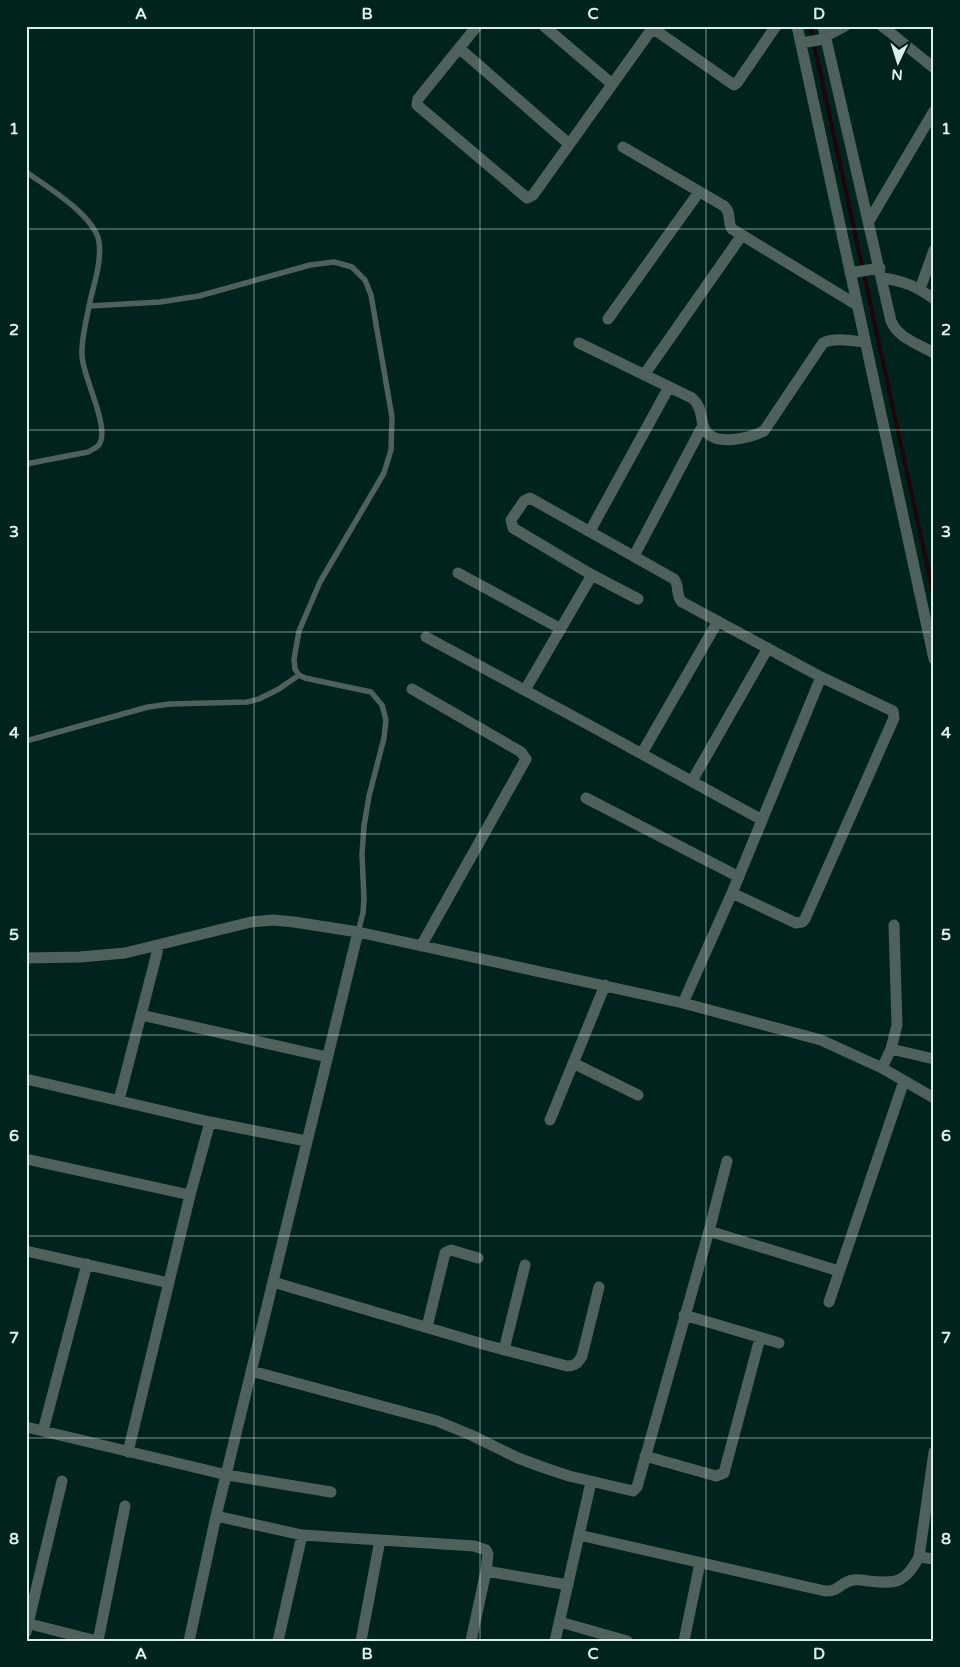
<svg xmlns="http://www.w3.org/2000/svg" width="960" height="1667" font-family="'Varela Round',sans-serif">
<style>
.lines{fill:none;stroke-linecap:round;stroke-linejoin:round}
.stream{stroke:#1f0409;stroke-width:4}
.lane{stroke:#4f615d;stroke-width:5.5}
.street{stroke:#4f615d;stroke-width:11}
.grid{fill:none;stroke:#dcf0eb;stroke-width:1;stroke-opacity:0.55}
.neatline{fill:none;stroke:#dcf0eb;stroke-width:2}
.grid-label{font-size:16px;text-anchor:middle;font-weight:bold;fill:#dcf0eb}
</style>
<rect width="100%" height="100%" fill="#00231d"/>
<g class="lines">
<path class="stream" d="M810 26 934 597"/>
<path class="lane" d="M26 172C47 186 96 217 99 242 102 263 93 286 89 306L160 302 199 296 310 265 334 262 352 267 365 280 371 295 392 417 391 450 384 473 320 582 299 631 294 659 295 669 299 675 305 678 371 692 382 705 386 720 384 738 369 796 364 826 362 854 364 899 363 913 358 932
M26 464 88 452C93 449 98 448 100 443 109 425 83 377 82 356 81 339 86 323 89 306
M26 741 148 707 170 704 247 702 259 699 279 689 299 675"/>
<path class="street" d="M477 26 418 99 417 105 527 198 533 195 649 33 652 31 658 32 734 85 737 83 776 26
M544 26 612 84
M797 26 934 659
M823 26 891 321C898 338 918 344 934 353
M882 26 934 68
M801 43 819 40 845 26
M459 48 569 144
M623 147 724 206C732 213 727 222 732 229L857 305
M869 221 934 111
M850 273 880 268
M883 278C904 281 916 286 934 299
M920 289 934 250
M608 319 699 192
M579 343 692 398C704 409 699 417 705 430 715 447 750 438 764 431L823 343C834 337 852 341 864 342
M644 375 742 235
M590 531 669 387
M634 556 703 425
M458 573 561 629
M592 575 638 599
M426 637 591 726 762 820
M412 689 521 752 526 759 421 946
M525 690 592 575 513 528 511 520 524 501 530 498 674 579C680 586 675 595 682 602L821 677 732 893 683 1003
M642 753 718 621
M692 781 768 648
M586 798 739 877
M732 893 796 923 802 922 805 919 894 718 893 711 821 677
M26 958 80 957 125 953 251 922 273 920 294 922 358 932 683 1003 821 1040 882 1068 934 1098
M141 1015 327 1057
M891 1049 934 1059
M573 1063 638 1095
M882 1068 891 1049 897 1025 894 925
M26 1079 210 1122 306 1141
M119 1100 159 945
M550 1120 605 985
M26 1159 190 1195
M709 1231 727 1161
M26 1251 169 1283
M273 1282 486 1345 567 1366C575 1366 578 1363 582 1356L599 1287
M829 1302 904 1081
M684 1315 779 1343
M427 1327 445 1253 451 1250 478 1258
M504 1350 525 1265
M251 1371 437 1421 471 1435 518 1458 542 1467 569 1476 633 1491 637 1487 709 1231 839 1271
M26 1427 227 1475 331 1492
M43 1431 87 1264
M128 1452 190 1195 210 1122
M645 1456 716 1476 724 1473 760 1338
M216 1516 302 1535 474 1546 486 1550 488 1554 486 1571 568 1585
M579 1535 825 1591C840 1592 840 1582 853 1580 858 1579 863 1580 868 1581 897 1584 905 1583 919 1557L934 1559
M919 1557 934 1452
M560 1622 627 1641
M26 1623 97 1641
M26 1632 62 1481
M98 1641 125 1506
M189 1641 216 1516 358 932
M278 1641 302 1535
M361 1641 380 1540
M471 1641 486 1571
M555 1641 591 1482
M684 1641 700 1563"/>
</g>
<path class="grid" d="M254 26V1641M480 26V1641M706 26V1641M26 229H934M26 430H934M26 632H934M26 834H934M26 1035H934M26 1236H934M26 1438H934"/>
<rect width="960" height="1667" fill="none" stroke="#00231d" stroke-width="55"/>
<g transform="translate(898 62) rotate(184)" stroke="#00231d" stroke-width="4" paint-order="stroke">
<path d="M0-4L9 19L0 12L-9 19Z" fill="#dcf0eb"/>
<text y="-8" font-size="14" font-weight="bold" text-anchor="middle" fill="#dcf0eb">N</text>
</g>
<rect x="28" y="28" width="904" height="1612" class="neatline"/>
<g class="grid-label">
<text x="141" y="19">A</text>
<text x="367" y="19">B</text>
<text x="593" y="19">C</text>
<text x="819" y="19">D</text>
<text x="14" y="134">1</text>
<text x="946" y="134">1</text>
<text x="14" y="335">2</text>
<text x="946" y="335">2</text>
<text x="14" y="537">3</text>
<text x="946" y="537">3</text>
<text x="14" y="738">4</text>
<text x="946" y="738">4</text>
<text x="14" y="940">5</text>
<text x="946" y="940">5</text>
<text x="14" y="1141">6</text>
<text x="946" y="1141">6</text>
<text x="14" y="1343">7</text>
<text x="946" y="1343">7</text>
<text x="14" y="1544">8</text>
<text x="946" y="1544">8</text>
<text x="141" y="1659">A</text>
<text x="367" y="1659">B</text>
<text x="593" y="1659">C</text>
<text x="819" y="1659">D</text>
</g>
</svg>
